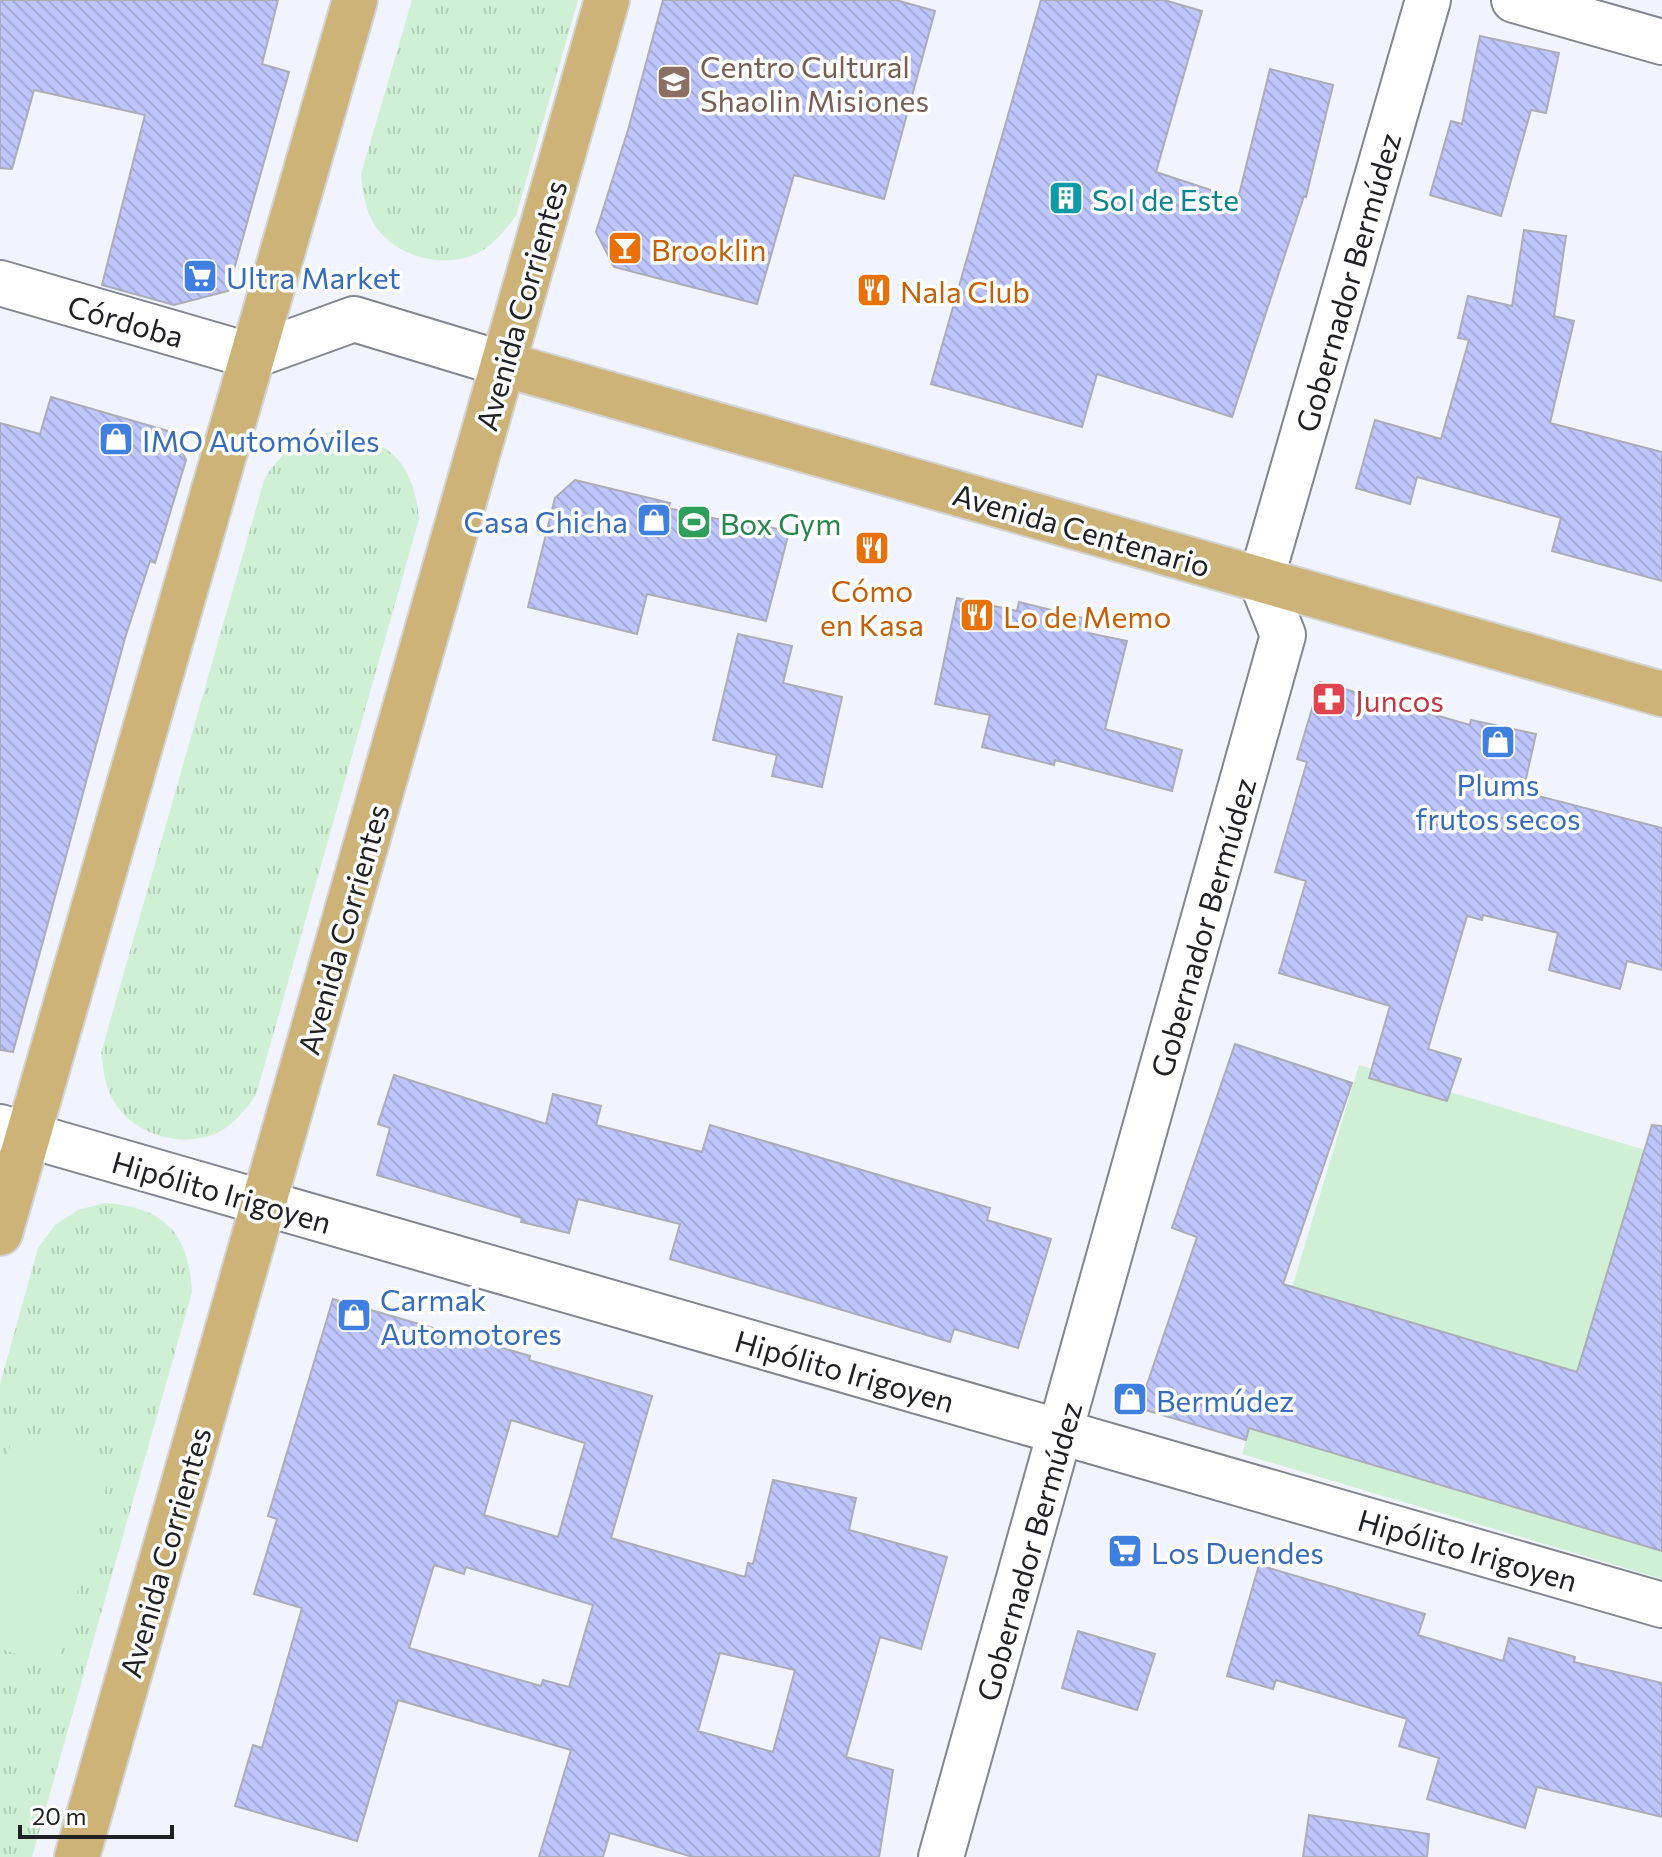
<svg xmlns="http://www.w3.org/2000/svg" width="1662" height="1857" font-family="Commissioner,sans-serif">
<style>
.park{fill:url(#park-tufts)}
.pitch{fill:#cff0d5}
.building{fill:url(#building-back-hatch);stroke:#abadb7;stroke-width:2;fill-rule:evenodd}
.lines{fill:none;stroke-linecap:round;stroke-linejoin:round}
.minor-casing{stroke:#83858f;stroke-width:48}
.primary-casing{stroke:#d2d3d3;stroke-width:48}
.minor{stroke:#fff;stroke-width:44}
.primary{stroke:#ceb378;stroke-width:44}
.labels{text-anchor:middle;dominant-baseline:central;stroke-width:7;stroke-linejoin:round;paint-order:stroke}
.education-label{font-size:30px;fill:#785e54;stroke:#fff;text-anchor:start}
.culture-label{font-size:30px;fill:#0d838f;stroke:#fff;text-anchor:start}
.food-label{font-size:30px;fill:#c56008;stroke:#fff;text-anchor:start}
.shop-label{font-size:30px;fill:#366cbe;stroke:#fff;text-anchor:start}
.street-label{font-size:30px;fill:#202125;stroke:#fff}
.leisure-label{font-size:30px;fill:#27864d;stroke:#fff;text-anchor:start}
.health-label{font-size:30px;fill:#be3a42;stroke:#fff;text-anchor:start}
</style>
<defs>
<pattern id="park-tufts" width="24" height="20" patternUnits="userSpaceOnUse" patternTransform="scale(2)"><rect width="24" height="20" fill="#cff0d5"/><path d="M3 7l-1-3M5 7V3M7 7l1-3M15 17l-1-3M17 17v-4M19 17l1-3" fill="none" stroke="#b1ceb7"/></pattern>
<pattern id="building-back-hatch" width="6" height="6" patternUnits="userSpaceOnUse" patternTransform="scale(2)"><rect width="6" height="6" fill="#bfc6fd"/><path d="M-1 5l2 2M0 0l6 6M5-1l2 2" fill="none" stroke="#a4aad9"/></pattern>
</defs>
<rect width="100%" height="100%" fill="#f1f3fe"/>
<path class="park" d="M412 0H578L516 216C504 231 493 246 476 254 443 269 397 257 376 227 365 211 363 193 361 174Z
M331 432C388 437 414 462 419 519L256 1095C245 1110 234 1125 217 1133 183 1148 138 1136 117 1106 105 1090 104 1072 101 1053L265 477C285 449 298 441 331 432Z
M105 1203C164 1207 189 1233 192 1292L32 1857H0V1384L38 1248 55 1225 78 1210Z"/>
<path class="pitch" d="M1359 1065 1662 1155V1579L1242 1454Z
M14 1432 114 1459 57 1665 0 1649V1483Z"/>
<path class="building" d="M0 0H278L262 64 289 72 228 291 174 305 102 285 145 115 34 90 12 169 0 168Z
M663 0H896L935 11 884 199 794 175 757 304 614 267 596 232 628 130Z
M1041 0H1164L1202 11 1156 172 1238 199 1270 69 1333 85 1306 197 1304 196 1232 417 1097 374 1082 427 931 384Z
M1480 36 1559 53 1546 113 1531 110 1501 216 1430 195 1451 121 1462 124Z
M1524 230 1566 236 1554 316 1574 321 1550 423 1662 452V581L1552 551 1561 518 1417 477 1410 504 1356 488 1375 420 1441 439 1469 340 1458 338 1468 296 1512 306Z
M51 397 172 432 186 460 155 563 150 561 125 638 13 1052 0 1050V423L40 434Z
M575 480 670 503 668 508 744 525 745 521 789 532 766 621 647 594 637 634 528 607 555 498Z
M957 598 1017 611 1019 602 1091 620 1088 633 1127 641 1105 729 1182 750 1172 791 1055 760 1054 765 982 747 990 715 935 704Z
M738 634 792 646 783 683 842 697 822 787 772 776 777 755 713 740Z
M1320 682 1470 725 1471 720 1536 734 1523 792 1662 828V970L1627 961 1620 989 1549 970 1558 933 1483 915 1482 920 1467 916 1428 1049 1461 1059 1447 1101 1369 1078 1390 1006 1279 973 1306 881 1275 872 1307 762 1297 759Z
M1235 1044 1352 1083 1283 1284 1577 1372 1652 1125 1662 1126V1551L1249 1428 1246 1440 1139 1408 1197 1237 1172 1228Z
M394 1075 546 1124 553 1094 601 1106 596 1125 702 1152 710 1125 990 1208 987 1220 1051 1239 1018 1348 954 1329 950 1342 670 1259 680 1224 578 1199 569 1233 521 1222 522 1218 377 1175 390 1128 378 1124Z
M333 1299 530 1356 529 1360 652 1396 611 1538 745 1577 748 1563 753 1564 773 1480 856 1498 849 1530 947 1557 921 1649 880 1637 846 1757 893 1770 879 1857H693L610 1833 603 1857H539L571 1750 398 1700 357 1841 235 1806 253 1745 262 1748 302 1608 254 1594 277 1519 268 1516ZM511 1420 585 1443 558 1537 484 1515ZM434 1565 464 1574 466 1567 593 1605 569 1687 543 1680 541 1686 409 1648ZM720 1653 795 1670 773 1752 698 1731Z
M1259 1565 1425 1614 1418 1635 1503 1661 1509 1638 1575 1657 1574 1662 1662 1683V1817L1537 1787 1525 1828 1427 1799 1439 1758 1399 1746 1407 1719 1276 1680 1273 1689 1227 1676Z
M1078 1631 1155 1654 1137 1710 1062 1688Z
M1309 1815 1429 1834 1427 1857H1303Z"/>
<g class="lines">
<g class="minor-casing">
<path id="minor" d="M1514 0 1662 42
M0 283 252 356 354 319 503 364
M0 1127 1662 1605
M941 1857 1283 635 1261 580 1428 0"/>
</g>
<g class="primary-casing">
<path id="primary" d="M503 364 1662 694
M0 1233 355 0
M77 1857 607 0"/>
</g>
<use href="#minor" class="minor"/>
<use href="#primary" class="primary"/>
</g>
<defs>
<g id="school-square" transform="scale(1.8)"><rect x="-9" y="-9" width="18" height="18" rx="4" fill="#8d6e63" stroke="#fff"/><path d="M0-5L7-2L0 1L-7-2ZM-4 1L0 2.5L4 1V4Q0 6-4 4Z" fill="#fff"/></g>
<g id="building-square" transform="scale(1.8)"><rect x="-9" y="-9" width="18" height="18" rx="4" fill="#0f9aa8" stroke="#fff"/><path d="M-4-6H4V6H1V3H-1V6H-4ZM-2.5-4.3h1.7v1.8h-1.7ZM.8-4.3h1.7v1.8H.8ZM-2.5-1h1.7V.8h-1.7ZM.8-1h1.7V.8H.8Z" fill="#fff"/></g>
<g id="bar-square" transform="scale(1.8)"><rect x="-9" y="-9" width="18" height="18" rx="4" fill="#e8710a" stroke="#fff"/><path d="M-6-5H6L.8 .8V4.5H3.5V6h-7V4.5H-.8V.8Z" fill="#fff"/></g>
<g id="supermarket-square" transform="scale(1.8)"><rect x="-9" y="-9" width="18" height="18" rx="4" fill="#3f7fe0" stroke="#fff"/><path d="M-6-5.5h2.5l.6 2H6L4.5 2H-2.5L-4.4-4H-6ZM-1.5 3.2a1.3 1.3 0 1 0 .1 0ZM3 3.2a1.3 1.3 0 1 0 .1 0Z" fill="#fff"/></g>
<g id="restaurant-square" transform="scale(1.8)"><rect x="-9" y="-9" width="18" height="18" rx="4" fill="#e8710a" stroke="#fff"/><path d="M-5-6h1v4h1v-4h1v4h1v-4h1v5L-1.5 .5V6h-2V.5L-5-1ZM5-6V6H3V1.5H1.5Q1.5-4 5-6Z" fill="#fff"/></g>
<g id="shop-square" transform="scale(1.8)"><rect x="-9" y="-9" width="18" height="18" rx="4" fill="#3f7fe0" stroke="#fff"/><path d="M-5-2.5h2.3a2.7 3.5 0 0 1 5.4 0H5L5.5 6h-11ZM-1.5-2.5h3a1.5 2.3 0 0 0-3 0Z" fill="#fff"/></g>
<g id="stadium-square" transform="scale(1.8)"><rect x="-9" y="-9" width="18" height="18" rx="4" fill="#2e9e5b" stroke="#fff"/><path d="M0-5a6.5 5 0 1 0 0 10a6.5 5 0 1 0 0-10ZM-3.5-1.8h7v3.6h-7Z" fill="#fff"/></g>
<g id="pharmacy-square" transform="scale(1.8)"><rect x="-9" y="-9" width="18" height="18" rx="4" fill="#e0444e" stroke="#fff"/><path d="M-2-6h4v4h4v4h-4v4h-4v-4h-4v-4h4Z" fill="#fff"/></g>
</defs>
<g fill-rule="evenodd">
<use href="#school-square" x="674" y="82"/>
<use href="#building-square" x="1066" y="198"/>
<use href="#bar-square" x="625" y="248"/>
<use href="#supermarket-square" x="200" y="276"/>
<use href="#restaurant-square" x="874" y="290"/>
<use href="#shop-square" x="116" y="439"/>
<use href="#shop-square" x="654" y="520"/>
<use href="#stadium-square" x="694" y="522"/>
<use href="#restaurant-square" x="872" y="548"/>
<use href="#restaurant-square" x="977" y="615"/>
<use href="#pharmacy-square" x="1329" y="699"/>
<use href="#shop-square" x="1498" y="742"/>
<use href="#shop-square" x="354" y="1315"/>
<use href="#shop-square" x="1130" y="1399"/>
<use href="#supermarket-square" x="1125" y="1551"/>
</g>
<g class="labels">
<g class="education-label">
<text x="700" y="65">Centro Cultural<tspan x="700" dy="34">Shaolin Misiones</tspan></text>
</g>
<g class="culture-label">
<text x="1092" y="198">Sol de Este</text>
</g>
<g class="food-label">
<text x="651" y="248">Brooklin</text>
<text x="900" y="290">Nala Club</text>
<text x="872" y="589" text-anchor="middle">Cómo<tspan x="872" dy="34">en Kasa</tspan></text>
<text x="1003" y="615">Lo de Memo</text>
</g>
<g class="shop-label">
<text x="226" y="276">Ultra Market</text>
<text x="142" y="439">IMO Automóviles</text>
<text x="628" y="520" text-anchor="end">Casa Chicha</text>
<text x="1498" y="783" text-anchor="middle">Plums<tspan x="1498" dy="34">frutos secos</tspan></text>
<text x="380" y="1298">Carmak<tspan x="380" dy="34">Automotores</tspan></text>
<text x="1156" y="1399">Bermúdez</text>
<text x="1151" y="1551">Los Duendes</text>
</g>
<g class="street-label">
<text transform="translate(1347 282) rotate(-74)">Gobernador Bermúdez</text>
<text transform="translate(520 305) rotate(-74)">Avenida Corrientes</text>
<text transform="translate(126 320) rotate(16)">Córdoba</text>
<text transform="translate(1082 529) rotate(16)">Avenida Centenario</text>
<text transform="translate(1202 927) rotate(-74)">Gobernador Bermúdez</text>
<text transform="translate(342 929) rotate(-74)">Avenida Corrientes</text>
<text transform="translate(222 1191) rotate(16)">Hipólito Irigoyen</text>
<text transform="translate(845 1370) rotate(16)">Hipólito Irigoyen</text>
<text transform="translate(1468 1549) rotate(16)">Hipólito Irigoyen</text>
<text transform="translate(1028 1551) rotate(-74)">Gobernador Bermúdez</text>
<text transform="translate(164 1552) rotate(-74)">Avenida Corrientes</text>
</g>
<g class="leisure-label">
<text x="720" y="522">Box Gym</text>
</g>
<g class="health-label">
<text x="1355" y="699">Juncos</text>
</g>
</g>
<path d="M20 1825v12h152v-12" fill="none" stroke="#202125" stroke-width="4"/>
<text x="32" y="1825" font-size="24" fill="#202125" stroke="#ffffff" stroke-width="6" paint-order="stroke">20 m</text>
</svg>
